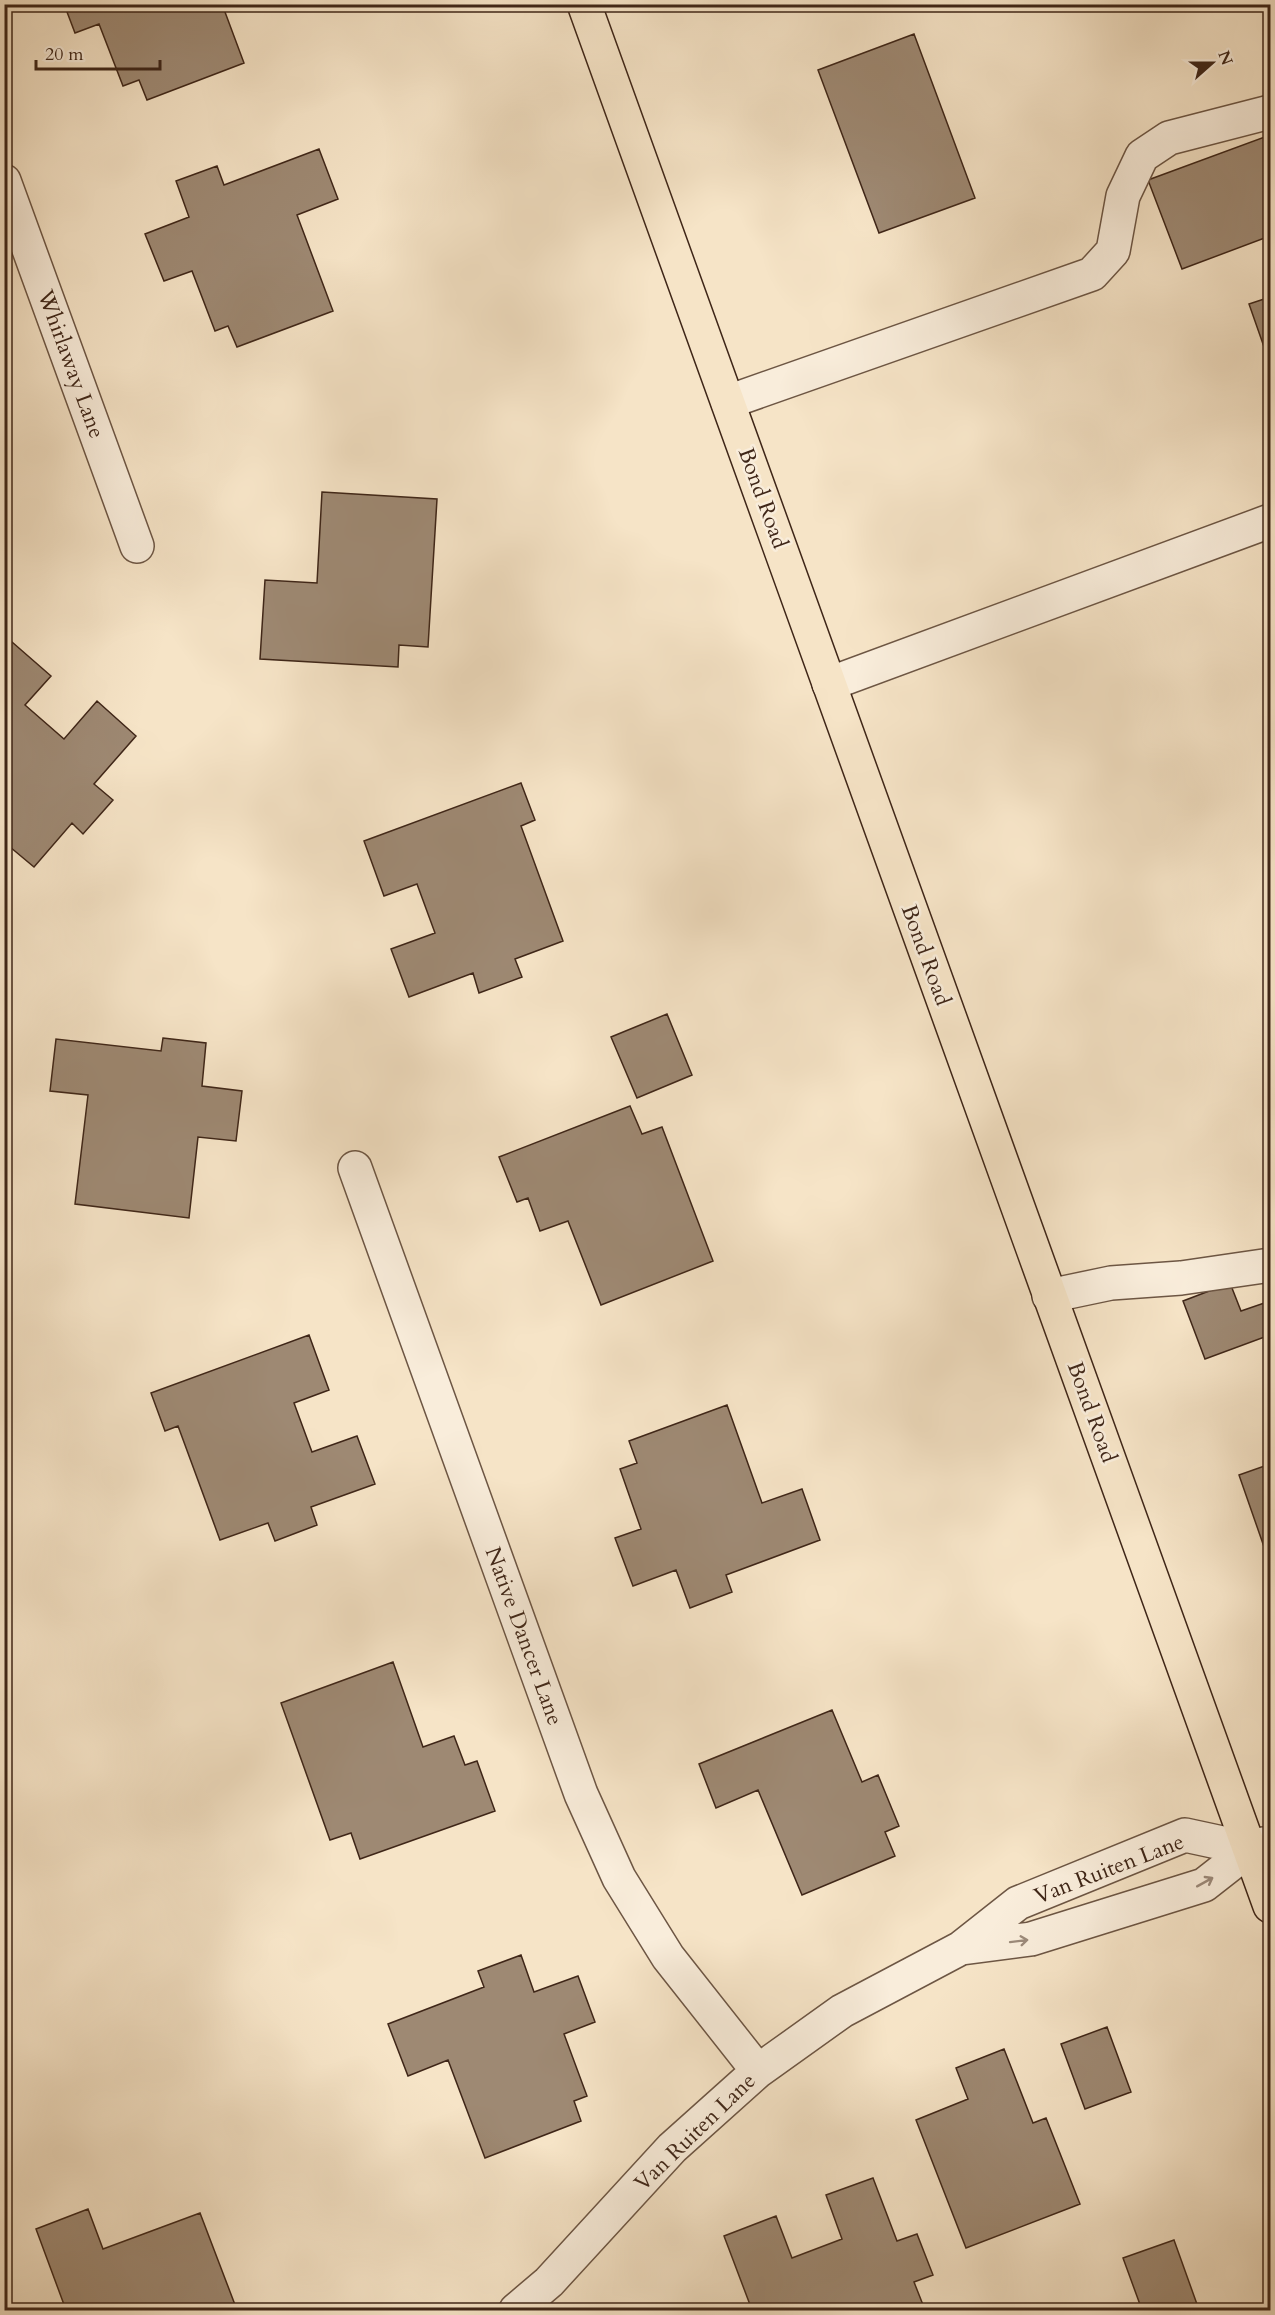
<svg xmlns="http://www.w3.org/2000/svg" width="1275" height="2315" font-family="Cardo,serif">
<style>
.building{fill:#9e8973;stroke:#3f2618;stroke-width:1.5}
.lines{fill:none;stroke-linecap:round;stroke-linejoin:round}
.minor-casing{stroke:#6d5644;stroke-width:36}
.major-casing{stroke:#3f2618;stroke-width:36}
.minor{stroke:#f9eddb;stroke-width:33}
.major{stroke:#f6e4c7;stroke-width:33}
.oneway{stroke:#9c8a7a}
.labels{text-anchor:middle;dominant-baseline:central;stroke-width:5;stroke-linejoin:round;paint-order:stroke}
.street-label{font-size:22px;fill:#3f2618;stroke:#f9eddb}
</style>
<rect width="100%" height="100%" fill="#f6e4c7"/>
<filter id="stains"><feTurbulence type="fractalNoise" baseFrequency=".00333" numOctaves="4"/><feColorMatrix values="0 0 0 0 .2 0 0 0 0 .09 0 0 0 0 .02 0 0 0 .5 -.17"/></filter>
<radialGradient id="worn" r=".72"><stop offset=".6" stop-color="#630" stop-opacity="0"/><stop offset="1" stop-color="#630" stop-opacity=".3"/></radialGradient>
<path class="building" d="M64 4H222L244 63 147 100 139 80 123 86 99 24 75 33Z
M914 34 975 198 879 233 818 70Z
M1270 135V236L1182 269 1148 180Z
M319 149 338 199 297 215 333 311 237 347 228 326 215 331 192 271 164 281 145 234 189 217 176 181 217 166 224 185Z
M1270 297V364L1249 304Z
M322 492 437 499 428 647 399 645 398 667 260 659 265 580 317 583Z
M12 642 51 676 25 705 64 739 97 701 136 736 94 784 113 800 83 834 72 823 34 867 4 842V650Z
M521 783 535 820 521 826 563 941 515 959 522 977 479 993 473 973 409 997 391 949 435 933 417 884 384 896 364 841Z
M667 1014 692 1075 637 1098 611 1037Z
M163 1038 206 1043 202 1086 242 1091 236 1141 198 1137 189 1218 75 1204 88 1095 50 1091 56 1039 161 1051Z
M630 1106 642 1134 662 1127 713 1261 601 1305 568 1221 540 1231 528 1198 517 1202 499 1157Z
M4 1177 9 1178 4 1208Z
M1230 1283 1241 1311 1270 1301V1335L1205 1359 1183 1301Z
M309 1335 329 1390 294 1403 312 1452 357 1436 375 1484 311 1507 317 1525 275 1541 268 1523 220 1540 178 1426 165 1431 151 1393Z
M727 1405 762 1503 802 1489 820 1540 726 1575 732 1592 690 1608 676 1570 633 1586 615 1538 641 1529 620 1469 637 1463 629 1441Z
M1270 1464V1564L1239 1475Z
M393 1662 423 1747 454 1736 465 1765 477 1761 495 1811 360 1859 351 1833 330 1840 281 1703Z
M832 1710 862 1782 878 1775 899 1826 885 1832 895 1856 802 1895 758 1790 716 1808 699 1764Z
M521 1955 534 1992 578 1976 595 2022 564 2034 587 2096 574 2101 581 2121 485 2158 448 2060 408 2076 388 2024 484 1987 478 1971Z
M1107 2027 1131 2092 1085 2109 1061 2044Z
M1004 2049 1033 2123 1046 2118 1080 2204 966 2248 916 2120 968 2099 956 2068Z
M873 2178 897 2241 917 2234 933 2275 914 2282 925 2310H752L724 2236 776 2216 792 2258 842 2239 826 2195Z
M88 2209 103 2249 200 2213 237 2310H66L36 2229Z
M1174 2240 1198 2307 1189 2310H1142L1123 2258Z"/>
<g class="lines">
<g class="minor-casing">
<path id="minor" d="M4 181 137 546
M728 402 1092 274 1113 251 1123 196 1142 156 1169 138 1270 112
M829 684 1270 521
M355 1168 581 1794 619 1878 668 1957 758 2071
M1049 1296 1111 1283 1181 1278 1270 1265
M962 1948 1031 1939 1204 1885 1250 1849 1263 1844
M516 2310 549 2282 672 2148 758 2071 842 2011 961 1948 1018 1903 1185 1835 1250 1849"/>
</g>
<g class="major-casing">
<path id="major" d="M584 4 1270 1906"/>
</g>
<use href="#minor" class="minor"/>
<use href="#major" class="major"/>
</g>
<defs><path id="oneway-shaft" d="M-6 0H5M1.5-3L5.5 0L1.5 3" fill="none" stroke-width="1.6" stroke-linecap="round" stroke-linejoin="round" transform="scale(1.5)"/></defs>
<g class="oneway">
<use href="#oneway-shaft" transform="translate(1205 1882) rotate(-29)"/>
<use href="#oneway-shaft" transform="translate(1019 1941) rotate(-7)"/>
</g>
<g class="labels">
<g class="street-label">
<text transform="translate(71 364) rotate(70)">Whirlaway Lane</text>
<text transform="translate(763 498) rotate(70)">Bond Road</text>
<text transform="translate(926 955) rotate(70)">Bond Road</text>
<text transform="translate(1092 1412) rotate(70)">Bond Road</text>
<text transform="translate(524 1636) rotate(70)">Native Dancer Lane</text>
<text transform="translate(1109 1869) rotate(-21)">Van Ruiten Lane</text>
<text transform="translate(695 2132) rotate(-44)">Van Ruiten Lane</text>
</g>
</g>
<rect width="1275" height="2315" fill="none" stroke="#f6e4c7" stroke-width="24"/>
<rect x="6" y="6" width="1263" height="2303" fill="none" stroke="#3f2618" stroke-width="3"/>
<rect x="12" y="12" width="1251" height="2291" fill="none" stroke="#3f2618" stroke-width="1.5"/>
<g transform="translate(1212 63) rotate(69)" stroke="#f9eddb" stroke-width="4.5" paint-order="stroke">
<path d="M0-4.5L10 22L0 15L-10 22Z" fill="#3f2618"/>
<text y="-9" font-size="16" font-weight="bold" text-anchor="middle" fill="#3f2618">N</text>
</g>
<path d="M36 60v9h124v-9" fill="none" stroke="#3f2618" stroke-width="3"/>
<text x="45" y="60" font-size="18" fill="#3f2618" stroke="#f9eddb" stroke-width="4.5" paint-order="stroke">20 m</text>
<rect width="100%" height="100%" filter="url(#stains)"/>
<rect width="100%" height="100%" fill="url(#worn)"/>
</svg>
